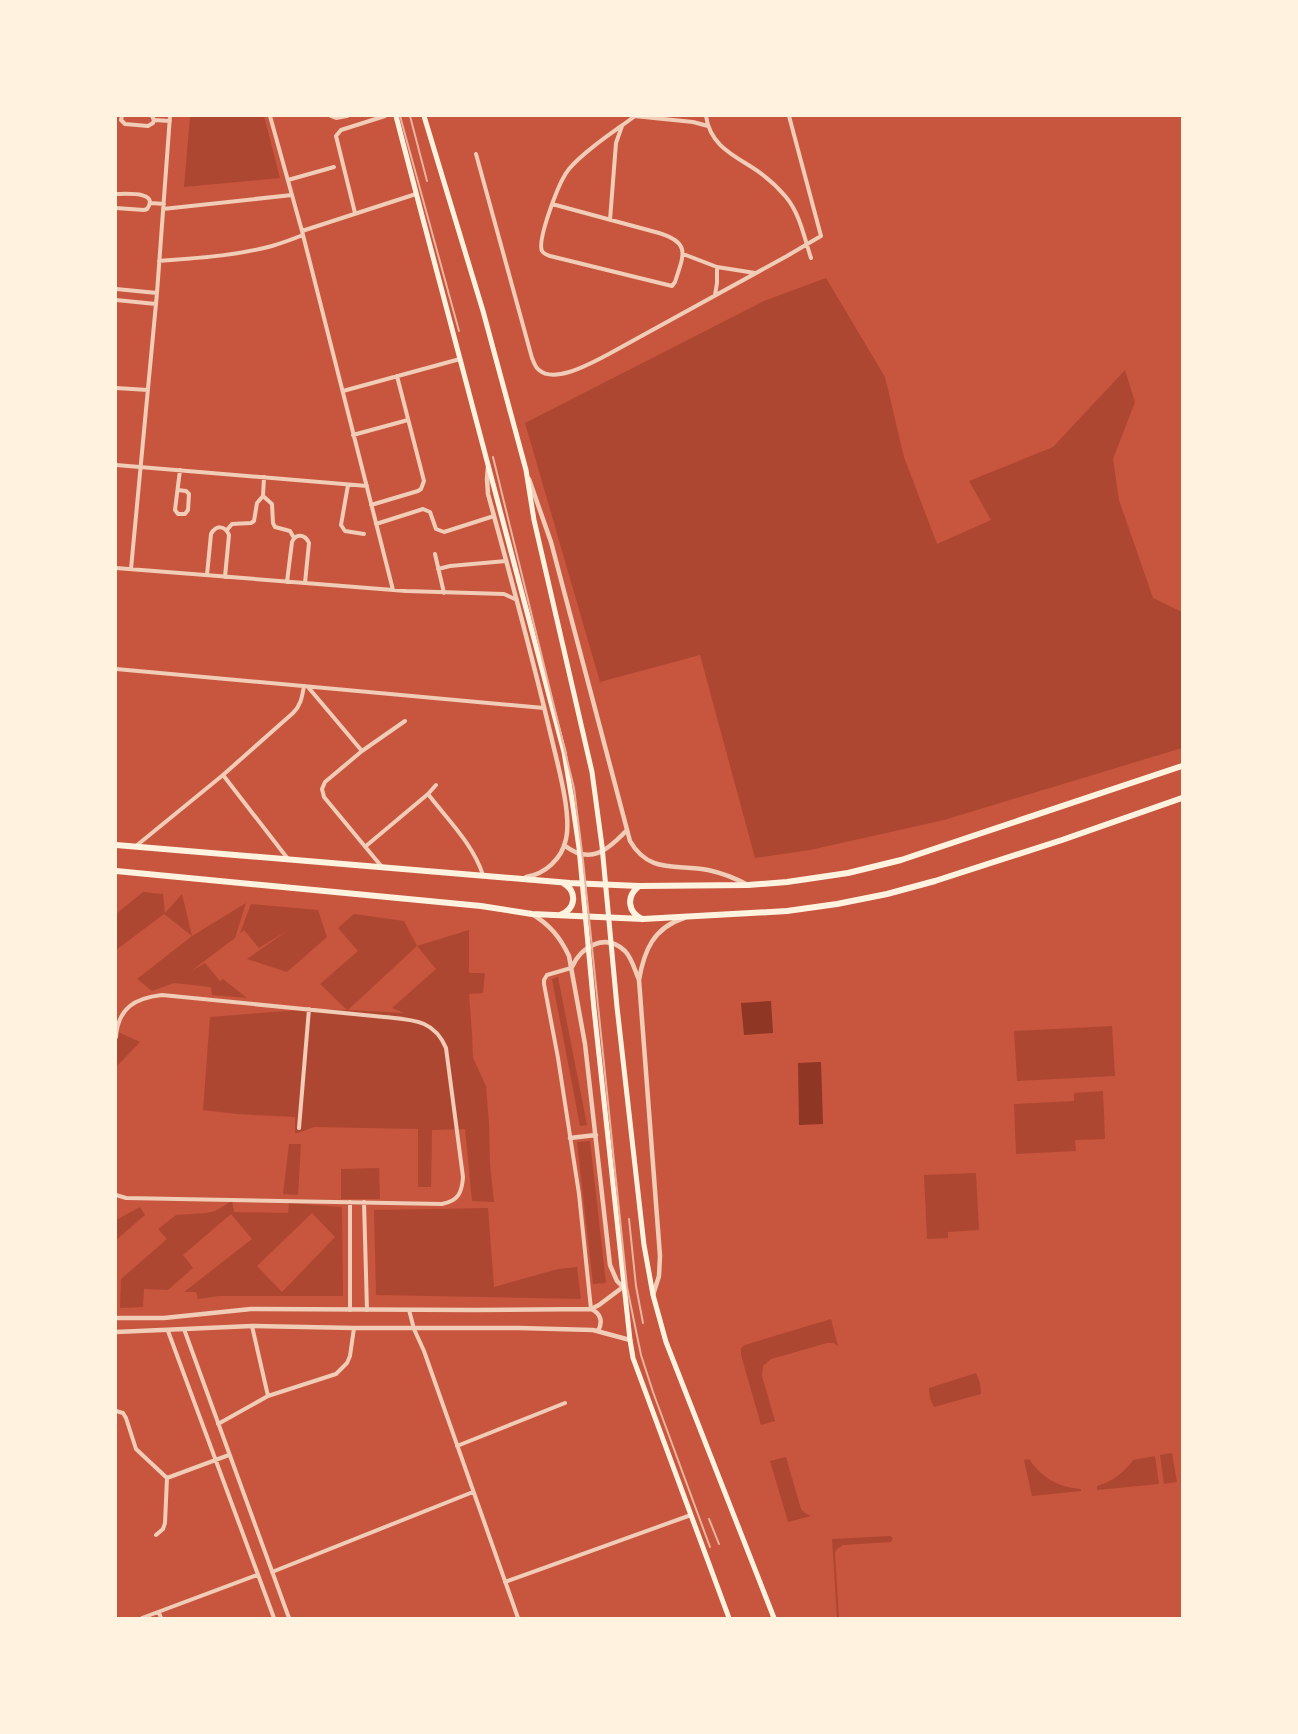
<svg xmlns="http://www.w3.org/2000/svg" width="1298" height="1734" font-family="Manrope,sans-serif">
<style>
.green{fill:#ae4732;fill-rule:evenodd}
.water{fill:#8f3625}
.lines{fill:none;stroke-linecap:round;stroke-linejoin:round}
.minor{stroke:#f1ccb7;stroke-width:4}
.tertiary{stroke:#f1ccb7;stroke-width:4.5}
.secondary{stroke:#fff3e0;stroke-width:5}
.trunk{stroke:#fff3e0;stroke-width:6}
.rail{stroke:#e9b49f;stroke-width:2}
</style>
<rect width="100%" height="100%" fill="#c8553d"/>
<path class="green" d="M190 116H264L280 178 184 187Z
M826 278 885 377 904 457 937 544 991 520 969 481 1053 447 1125 370 1135 402 1113 459 1119 500 1153 598 1182 612V748L944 820 810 850 755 858 700 655 600 682 525 423 764 301Z
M143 892 163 894 165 913 182 894 192 936 246 903 235 938 191 971 205 963 220 981 223 979 247 998 212 995 211 987 174 983 152 991 137 979 192 936 164 914 116 950V914Z
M251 904 318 910 327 937 287 972 247 959 290 929 259 948 244 930 240 933Z
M354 914 404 921 417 946 469 930V973H485L483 993 469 994 472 1033 473 1058 486 1086 489 1123 490 1164 494 1202 472 1201 465 1129 432 1130 431 1187H418V1129L314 1127 298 1133H295V1117L237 1114 203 1110 210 1017 311 1009 347 1010 320 984 358 951 338 928ZM417 946 436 969 392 1008 404 1013 348 1010Z
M558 977 587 1125 580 1126 552 979Z
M1112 1026 1115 1076 1017 1081 1014 1031Z
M116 1031 140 1042 117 1066H116Z
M1103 1091 1105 1139 1075 1140 1076 1151 1016 1154 1014 1104 1074 1101V1093Z
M590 1141 606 1283 593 1284 577 1142Z
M289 1144H301L298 1195 283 1194Z
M379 1168 380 1199H341V1169Z
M976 1173 979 1230 948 1232V1238L927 1239 924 1175Z
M232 1201 234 1212 288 1213 289 1203 342 1207 343 1296H219L198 1299 196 1292H184L252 1239 231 1214 183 1255 193 1268 168 1290 144 1289 143 1307 120 1308 121 1279 167 1239 158 1229 176 1215 207 1213 215 1211ZM312 1213 335 1237 282 1292 257 1266Z
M140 1207 145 1215 116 1240V1220Z
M488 1208 494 1287 558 1269 577 1267 581 1299 376 1295 374 1210Z
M831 1319 838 1346 833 1343H827L771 1359 763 1366 762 1376 775 1421 761 1425 741 1355V1348L745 1345Z
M976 1373 980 1383 981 1394 934 1407 930 1398 929 1388Z
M1172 1453 1177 1482 1164 1484 1160 1455Z
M1155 1456 1159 1484 1097 1490V1486C1113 1481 1124 1473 1133 1460Z
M786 1457 801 1509 805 1513 811 1516 788 1522 770 1461Z
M1029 1459C1042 1478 1058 1487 1081 1489V1491L1032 1496 1024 1460Z
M890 1536 893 1538 891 1542 843 1545 837 1549 835 1553 839 1618H837L832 1539Z"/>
<path class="water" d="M771 1001 773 1033 744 1035 741 1003Z
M821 1062 823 1124 799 1125 798 1063Z"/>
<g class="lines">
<path class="minor" d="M122 116 121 120 125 124 148 126 153 123 154 120 152 116
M270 116 302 231 393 590
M331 116 336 118 347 116
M634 116 693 122 708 126
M706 116C710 143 729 153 750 166 763 174 776 185 786 197 800 214 804 237 811 258
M154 120 170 121
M476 154 532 358C534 362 535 367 539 370 555 384 591 363 607 355L787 256 821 236 789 116
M288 180 334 167
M116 194C126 194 160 191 147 209L144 210 116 208
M151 203 164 204
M552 204 659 233C692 243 683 256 675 282L672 286 550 256C547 255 544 254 542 251 538 243 548 216 551 207 556 194 560 180 569 169 584 151 615 131 635 116
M163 209 292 195
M355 213 336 136 341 130 385 116
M610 220 616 143 622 126
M302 231 416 194
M683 254 717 267 755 273
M159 261C197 258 235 256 272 246 282 243 293 239 303 235
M116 289 157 293
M715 295 717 283V267
M116 300 156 304
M116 388 148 390
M343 391 460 359
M353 435 408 420
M116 465 367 486
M348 485 341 525 345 531 364 534
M178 490 186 491 189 494 188 510 185 514H178L175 510 180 470
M263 496 272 504 273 523 275 527 290 531 294 538
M371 505 418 491 421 489 424 481 397 376
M376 524 423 509 430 512 436 529 444 532 494 516
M227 530 232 524 251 523 254 521 257 503 263 496 264 477
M435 554 444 593
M116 568 406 591 504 594 517 600
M131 569 157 293 170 116
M438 569 450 566 506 561
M207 575 211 534C216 525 225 525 229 535L225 577
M287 582 292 542C296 533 305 534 309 543L305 583
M116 669 544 708
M308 687 362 751
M223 775 288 859
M428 794C448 820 473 844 483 875
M136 846 223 775 293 713C301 705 302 697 304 686
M366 846 428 794 436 785
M382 867 324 797 322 789 325 782 362 751 405 721
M571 968 547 975 544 980V984L558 1058 579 1194 591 1309
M116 1037C118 1008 135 998 162 995L384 1017C412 1020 434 1019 446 1048L463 1177C462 1193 458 1201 442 1204L126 1198 116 1195
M299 1128 309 1009
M364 1202 367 1310
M350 1310V1202
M409 1310 414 1329 424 1351 518 1618
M252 1326 268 1396
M184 1329 289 1618
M168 1331 274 1618
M116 1411 123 1413 126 1418 136 1449 167 1478 165 1523 163 1529 156 1535
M218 1424 268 1396 336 1374 347 1363 350 1356 354 1328
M457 1446 565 1403
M167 1478 229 1455
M272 1572 473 1492
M505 1582 691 1515
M159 1613 161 1618
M142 1618 257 1575"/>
<path class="tertiary" d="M488 467 487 479 488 494C510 574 532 655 551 736 557 762 572 814 566 839 562 859 545 874 526 877
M529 479 551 542 630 841C649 874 676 864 708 870 722 873 735 878 748 885
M564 845C590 866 608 850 627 830
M572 967C581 947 605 932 625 951 632 958 635 971 639 980
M570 1138 596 1135
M653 1295 659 1276 660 1256 639 980C644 951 653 928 684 918
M591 1309C601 1313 603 1322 598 1331
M116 1318H164L251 1309 475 1310 591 1309 599 1305 623 1287 617 1281 610 1265 585 1044 569 956C560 937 550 925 532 914
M116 1332 252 1326 354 1328H519L593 1330 630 1340"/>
<path class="secondary" d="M396 116C451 328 509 539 564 752L572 800 579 848 594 1009 630 1340 633 1358 729 1618
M424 116 483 311 526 470 534 520 592 772 602 846 617 1007 644 1245 653 1295 666 1342 774 1618"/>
<path class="trunk" d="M116 845 570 883 639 886 748 885 787 882 848 873 901 860 1182 766
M116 871 481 906 532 914 643 919 787 911 837 904 887 894 935 881 1062 840 1182 798
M638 887C626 897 628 912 642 919
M560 915C576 909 578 891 563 883"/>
<path class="rail" d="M400 116 459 331
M410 116 427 181
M493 457 574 788 583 860 627 1287 641 1355 653 1392 710 1547
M629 1219 636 1286 643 1323
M709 1519 719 1544"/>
</g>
<rect width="1298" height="1734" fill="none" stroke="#fff3e0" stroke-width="234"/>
</svg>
